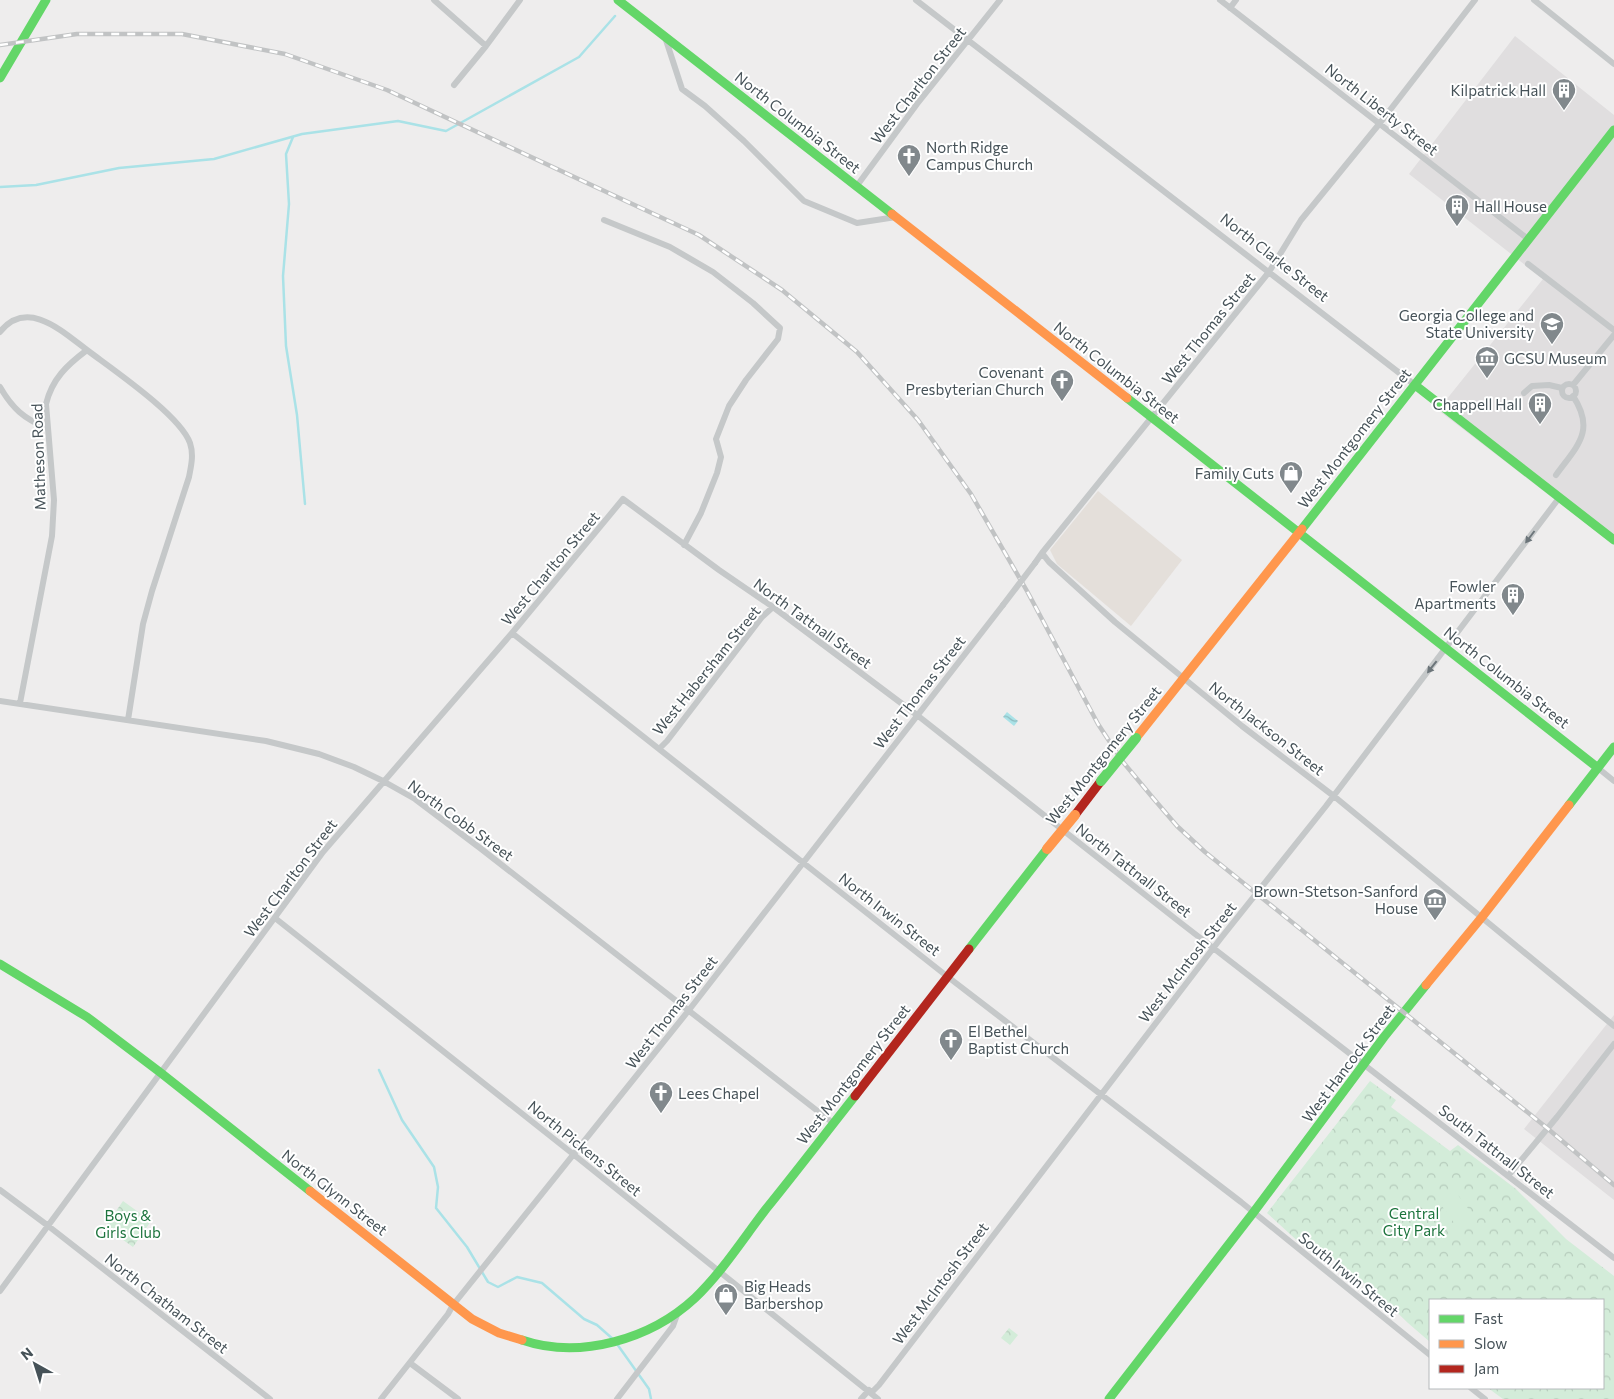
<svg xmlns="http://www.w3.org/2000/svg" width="1614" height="1399" font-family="Commissioner,sans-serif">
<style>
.commercial{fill:#e4dfda}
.education{fill:#e0dedf}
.park{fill:url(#park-crowns)}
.garden{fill:#d3ecd9}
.water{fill:url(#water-waves)}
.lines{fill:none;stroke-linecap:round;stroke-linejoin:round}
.stream{stroke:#aae2e7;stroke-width:2.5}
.street{stroke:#c5c8c9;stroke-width:6}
.fast{stroke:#63d668;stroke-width:9}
.slow{stroke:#ff974d;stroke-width:9}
.jam{stroke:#b3261e;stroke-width:9}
.rail-casing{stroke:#c1c3c4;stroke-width:4.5}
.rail{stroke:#fff;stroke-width:2.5;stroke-dasharray:8;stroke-linecap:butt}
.street-bridge{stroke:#c5c8c9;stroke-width:6}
.fast-bridge{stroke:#63d668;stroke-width:10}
.slow-bridge{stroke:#ff974d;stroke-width:10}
.oneway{fill:#6c757a}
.labels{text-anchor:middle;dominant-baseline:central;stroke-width:4;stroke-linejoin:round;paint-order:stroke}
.street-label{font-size:15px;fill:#465258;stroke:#fff}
.poi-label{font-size:15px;fill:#465258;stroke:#fff;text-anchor:end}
.park-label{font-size:15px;fill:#1d743d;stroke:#fff}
</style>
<defs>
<pattern id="park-crowns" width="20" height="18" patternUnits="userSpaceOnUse" patternTransform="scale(1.25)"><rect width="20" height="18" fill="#d3ecd9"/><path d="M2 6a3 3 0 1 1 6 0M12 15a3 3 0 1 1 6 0" fill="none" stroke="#b6ccbc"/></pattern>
<pattern id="water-waves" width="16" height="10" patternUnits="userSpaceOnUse" patternTransform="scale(1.25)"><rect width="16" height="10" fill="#aae2e7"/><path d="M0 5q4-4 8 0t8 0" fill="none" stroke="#8cbabe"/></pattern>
</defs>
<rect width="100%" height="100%" fill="#eeeded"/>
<path class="commercial" d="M1098 491 1182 560 1131 626 1057 564 1050 550Z"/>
<path class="education" d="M1515 36 1614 115V545L1438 410 1543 279 1409 174Z
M1614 1015V1200L1524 1129Z"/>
<path class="park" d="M1370 1081 1396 1100 1391 1107 1450 1151 1458 1145 1516 1189 1566 1239 1614 1276V1399H1503L1488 1388H1603V1300H1430V1342L1408 1323 1379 1295 1328 1254 1303 1246 1267 1213Z
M123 1201 151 1221 133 1247 105 1227Z
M1009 1328 1018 1335 1010 1345 1001 1338Z"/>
<path class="garden" d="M1455 1191 1473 1215 1457 1227 1439 1202Z"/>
<path class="water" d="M1007 712 1018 721 1014 726 1003 717Z"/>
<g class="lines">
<path class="stream" d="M293 137 286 154 289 204 283 276 286 346 297 415 305 504
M0 187 36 185 119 168 214 159 302 134 398 121 446 131 579 57 615 16
M379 1070 402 1120 434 1167 438 1187 436 1208 467 1247 488 1282 498 1287 517 1277 542 1283 584 1319 597 1325 614 1340
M617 1344 649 1389 651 1399"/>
<path class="street" d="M434 0 486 46
M916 0 1415 385
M1220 0 1528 239
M1534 0 1614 64
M1230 8 1236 0
M665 37 682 89 705 106 744 141 804 201 857 223 896 217
M454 85 486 46 520 0
M856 187 917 104 1000 0
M604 220 670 247 713 272 753 303 780 328 778 339 746 380 729 406 716 439 721 457 717 473 701 513 684 545
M1528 264 1614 330
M0 332C27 298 62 331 87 350
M1562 391a7 7 0 1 1 14 0a7 7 0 1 1-14 0Z
M1573 385 1614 335
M0 387C12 408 24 419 47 428
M1524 393 1532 386 1549 385 1562 388
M1556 475C1577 446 1596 431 1573 396
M1042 553 1049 562 1115 622 1242 726 1335 797 1614 1026
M1035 563 1042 553 1269 272 1301 220 1380 123 1475 0
M512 633 948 977 1241 1202 1430 1355
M0 701 266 741 319 754 354 767 383 781 415 799 480 848 833 1123
M20 703 52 536 54 500 46 404C52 379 67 365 87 350 112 369 180 415 190 443 194 455 191 466 189 477L152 591 143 624 128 720
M659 749 667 741 762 617 773 607
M1598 768 1614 781
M275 918 573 1154 878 1399
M1508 1176 1557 1117 1614 1044
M0 1190 47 1225 270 1399
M0 1291 323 852 512 633 623 499 719 570 773 607 917 715 1177 920 1614 1258
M410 1363 458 1399
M1471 1388 1485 1399
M871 1393 879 1385 1221 938 1326 806 1559 498
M381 1399 448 1314 453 1305 689 1010 1003 605
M617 1399 673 1326 678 1312
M861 1399 869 1390"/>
<path class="fast" d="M618 0 892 214
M0 78 46 0
M1415 385 1614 540
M1127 398 1298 532
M1302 529 1614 130
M1298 532 1598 768
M1569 805 1614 747
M969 949 1047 849
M0 964 87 1017 161 1073 310 1191
M522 1340C580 1360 651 1339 695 1298 722 1272 743 1239 766 1209 796 1172 825 1134 855 1096
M1109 1399 1253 1213 1384 1037 1426 985"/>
<path class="slow" d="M892 214 1127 398
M1136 738 1302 529
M1426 985 1482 917 1569 805
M310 1191 472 1319 499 1333 522 1340"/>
<path class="jam" d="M1075 815 1101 781
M855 1096 969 949"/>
<g class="rail-casing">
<path id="rail" d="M0 45 77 34H182L285 54 387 90 699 235 782 290 857 352 918 420 971 494 1027 591 1098 724 1123 762 1153 798 1177 826 1205 852 1547 1128 1614 1185"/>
</g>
<use href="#rail" class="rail"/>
<path class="street-bridge" d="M1003 605 1035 563"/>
<path class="fast-bridge" d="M1101 781 1136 738"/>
<path class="slow-bridge" d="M1047 849 1075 815"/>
</g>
<defs><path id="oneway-solid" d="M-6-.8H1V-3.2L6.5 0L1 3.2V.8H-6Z" transform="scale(1.25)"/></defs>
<g class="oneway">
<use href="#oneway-solid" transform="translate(1530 537) rotate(127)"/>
<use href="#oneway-solid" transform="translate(1432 667) rotate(128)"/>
</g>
<defs>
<g id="building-pin" transform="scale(1.25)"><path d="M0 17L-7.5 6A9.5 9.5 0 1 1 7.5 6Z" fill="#81888c" stroke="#fff"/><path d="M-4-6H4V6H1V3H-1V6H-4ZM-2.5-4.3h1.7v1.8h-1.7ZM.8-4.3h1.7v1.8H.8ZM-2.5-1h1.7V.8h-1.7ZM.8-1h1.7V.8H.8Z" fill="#fff"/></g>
<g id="church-pin" transform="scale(1.25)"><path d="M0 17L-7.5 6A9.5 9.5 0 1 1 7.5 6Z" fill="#81888c" stroke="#fff"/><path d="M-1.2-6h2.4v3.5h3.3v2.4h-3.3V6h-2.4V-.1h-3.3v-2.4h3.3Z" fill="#fff"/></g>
<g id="university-pin" transform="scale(1.25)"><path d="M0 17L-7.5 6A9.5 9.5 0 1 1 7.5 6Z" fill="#81888c" stroke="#fff"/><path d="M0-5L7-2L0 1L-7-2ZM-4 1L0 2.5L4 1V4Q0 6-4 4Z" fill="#fff"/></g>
<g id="museum-pin" transform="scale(1.25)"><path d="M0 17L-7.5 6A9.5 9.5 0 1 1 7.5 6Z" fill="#81888c" stroke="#fff"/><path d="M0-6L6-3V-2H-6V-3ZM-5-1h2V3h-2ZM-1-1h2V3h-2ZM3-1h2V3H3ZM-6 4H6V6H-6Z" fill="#fff"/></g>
<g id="shop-pin" transform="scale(1.25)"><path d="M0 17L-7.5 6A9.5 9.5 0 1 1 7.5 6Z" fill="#81888c" stroke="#fff"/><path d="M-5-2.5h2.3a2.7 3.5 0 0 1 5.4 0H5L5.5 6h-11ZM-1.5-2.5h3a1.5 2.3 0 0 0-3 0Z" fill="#fff"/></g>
</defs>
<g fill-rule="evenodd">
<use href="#building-pin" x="1564" y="90"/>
<use href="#church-pin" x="909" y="156"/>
<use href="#building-pin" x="1457" y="206"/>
<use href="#university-pin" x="1552" y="324"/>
<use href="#museum-pin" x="1487" y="358"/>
<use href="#church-pin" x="1062" y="381"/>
<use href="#building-pin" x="1540" y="404"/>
<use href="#shop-pin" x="1291" y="473"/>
<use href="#building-pin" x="1513" y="595"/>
<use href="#museum-pin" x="1435" y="900"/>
<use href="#church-pin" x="951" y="1040"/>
<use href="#church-pin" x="661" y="1093"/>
<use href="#shop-pin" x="726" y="1295"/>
</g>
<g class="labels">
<g class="street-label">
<text transform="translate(918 85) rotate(-52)">West Charlton Street</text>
<text transform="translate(1382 109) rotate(38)">North Liberty Street</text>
<text transform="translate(798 122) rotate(38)">North Columbia Street</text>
<text transform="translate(1275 257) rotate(38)">North Clarke Street</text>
<text transform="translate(1208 328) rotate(-51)">West Thomas Street</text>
<text transform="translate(1117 372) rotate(38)">North Columbia Street</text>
<text transform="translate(1354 438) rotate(-52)">West Montgomery Street</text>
<text transform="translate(38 457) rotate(-92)">Matheson Road</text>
<text transform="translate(550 568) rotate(-50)">West Charlton Street</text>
<text transform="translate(813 623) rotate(36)">North Tattnall Street</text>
<text transform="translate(706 670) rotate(-51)">West Habersham Street</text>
<text transform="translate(1507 677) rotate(38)">North Columbia Street</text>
<text transform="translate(919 692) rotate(-52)">West Thomas Street</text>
<text transform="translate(1267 728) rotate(38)">North Jackson Street</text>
<text transform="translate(1103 755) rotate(-51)">West Montgomery Street</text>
<text transform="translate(461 820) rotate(36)">North Cobb Street</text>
<text transform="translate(1134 870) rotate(38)">North Tattnall Street</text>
<text transform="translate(290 878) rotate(-53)">West Charlton Street</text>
<text transform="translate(890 914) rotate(38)">North Irwin Street</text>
<text transform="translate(1187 962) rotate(-52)">West McIntosh Street</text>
<text transform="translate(671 1012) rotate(-52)">West Thomas Street</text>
<text transform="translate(1348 1063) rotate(-53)">West Hancock Street</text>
<text transform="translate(853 1074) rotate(-52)">West Montgomery Street</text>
<text transform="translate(585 1148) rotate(39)">North Pickens Street</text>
<text transform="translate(1497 1151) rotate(38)">South Tattnall Street</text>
<text transform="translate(335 1192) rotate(38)">North Glynn Street</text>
<text transform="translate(1349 1274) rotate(39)">South Irwin Street</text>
<text transform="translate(940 1283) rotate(-53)">West McIntosh Street</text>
<text transform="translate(167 1303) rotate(38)">North Chatham Street</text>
</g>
<g class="poi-label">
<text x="1546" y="90">Kilpatrick Hall</text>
<text x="926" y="147" text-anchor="start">North Ridge<tspan x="926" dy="17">Campus Church</tspan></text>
<text x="1474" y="206" text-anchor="start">Hall House</text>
<text x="1534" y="315">Georgia College and<tspan x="1534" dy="17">State University</tspan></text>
<text x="1504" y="358" text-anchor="start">GCSU Museum</text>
<text x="1044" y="372">Covenant<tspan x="1044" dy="17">Presbyterian Church</tspan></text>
<text x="1522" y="404">Chappell Hall</text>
<text x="1274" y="473">Family Cuts</text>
<text x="1496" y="586">Fowler<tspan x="1496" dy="17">Apartments</tspan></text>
<text x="1418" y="891">Brown-Stetson-Sanford<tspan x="1418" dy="17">House</tspan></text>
<text x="968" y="1031" text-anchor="start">El Bethel<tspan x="968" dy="17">Baptist Church</tspan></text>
<text x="678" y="1093" text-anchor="start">Lees Chapel</text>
<text x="744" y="1286" text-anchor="start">Big Heads<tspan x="744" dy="17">Barbershop</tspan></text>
</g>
<g class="park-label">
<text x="1414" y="1213">Central<tspan x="1414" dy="17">City Park</tspan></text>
<text x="128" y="1215">Boys &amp;<tspan x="128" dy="17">Girls Club</tspan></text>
</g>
</g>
<rect x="1429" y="1299" width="175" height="90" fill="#ffffff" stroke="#b5babc"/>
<rect x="1439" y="1315" width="25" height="8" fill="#63d668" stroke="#b5babc"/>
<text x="1474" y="1324" font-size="15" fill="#465258">Fast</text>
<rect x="1439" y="1340" width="25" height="8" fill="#ff974d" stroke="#b5babc"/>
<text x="1474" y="1349" font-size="15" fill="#465258">Slow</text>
<rect x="1439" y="1365" width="25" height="8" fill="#b3261e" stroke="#b5babc"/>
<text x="1474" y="1374" font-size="15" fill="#465258">Jam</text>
<g transform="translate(35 1364) rotate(321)" stroke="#ffffff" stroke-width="4" paint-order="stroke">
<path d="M0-4L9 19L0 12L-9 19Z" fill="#465258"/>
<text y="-8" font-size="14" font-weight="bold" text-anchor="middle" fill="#465258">N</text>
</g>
</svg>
